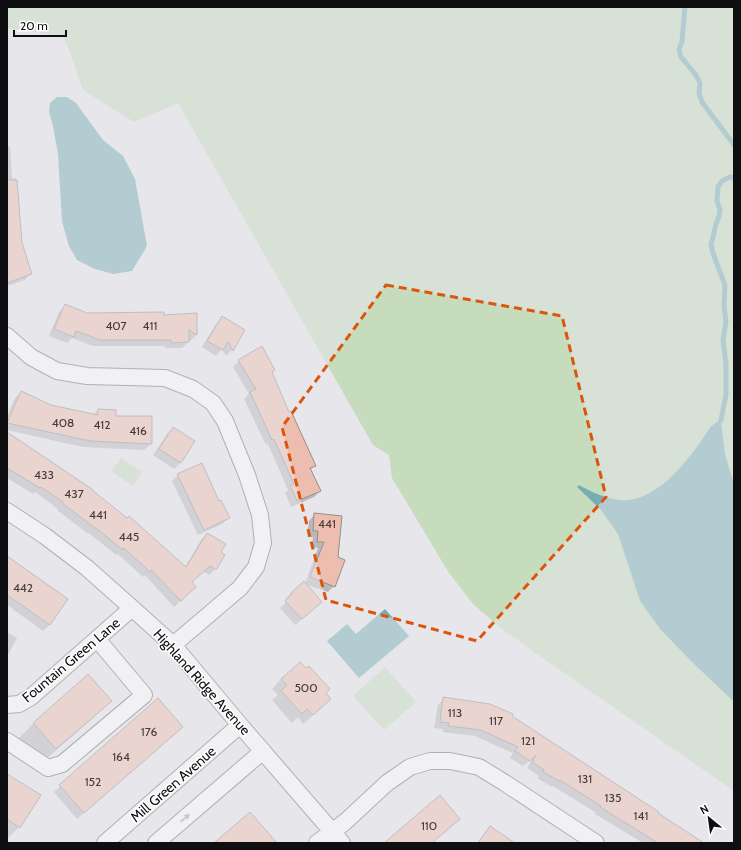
<svg xmlns="http://www.w3.org/2000/svg" width="741" height="850" font-family="Cabin,sans-serif">
<style>
.green{fill:#c6dcbd}
.water{fill:#76aeb3}
.shadow{fill:#0003}
.lines{fill:none;stroke-linecap:round;stroke-linejoin:round}
.stream{stroke:#76aeb3;stroke-width:5}
.building{fill:#edbeaf;stroke:#948f8e}
.minor-casing{stroke:#6f6f74;stroke-width:18}
.minor{stroke:#fff;stroke-width:16}
.oneway{fill:#9f9fa0}
.marked{fill:none;stroke:#dd550c;stroke-width:3;stroke-dasharray:8 5;stroke-linejoin:round}
.labels{text-anchor:middle;dominant-baseline:central;stroke-width:3;stroke-linejoin:round;paint-order:stroke}
.number-label{font-size:12px;fill:#463b38}
.street-label{font-size:14px;fill:#0f0f11;stroke:#fff}
</style>
<rect width="100%" height="100%" fill="#e6e6eb"/>
<path class="green" d="M7 7H734V484L725 454 721 420 714 422C696 450 665 496 628 500 612 502 593 492 579 485L587 497 601 510 618 534 640 601 694 664 734 702V791L534 652 497 625 473 604 449 573 392 478 389 455 373 445 178 103 134 122 83 90 64 36 7 28Z
M121 458 142 472 133 486 111 471Z
M385 667 416 702 384 730 353 696Z"/>
<path class="water" d="M57 97H67L76 103 103 140 123 156 135 179 147 246 132 271 113 274 95 269 77 260 69 246 62 221 58 154 53 126 49 112 50 103Z
M721 420 725 454 734 484V702L694 664 660 629 640 601 618 534 601 510 577 487 579 485C592 492 612 502 628 500 659 496 682 467 699 444 706 435 710 423 721 420Z
M385 609 409 636 359 678 327 641 347 624 356 634Z"/>
<path class="shadow" d="M7 146H10L12 179 16 178 20 240 7 246Z
M7 263 31 273 25 280 7 286Z
M65 306 86 314 163 316 196 314V335L190 341 188 339V342L182 348H165V346H93L72 338 67 343 49 336 59 312Z
M222 318 244 330 232 350 226 356 222 349 216 356 202 347 216 324Z
M239 361 271 372 288 414 314 466 310 470 320 491 314 497 291 507 285 493 288 490 268 444 266 445 244 399 249 394 233 367Z
M21 392 51 405 93 415 98 410 115 417 151 444 144 450 83 447 7 430V416L15 398Z
M173 428 194 442 180 463 174 469 153 455 167 434Z
M7 435 185 567 201 540 207 534 219 552 215 569 209 575 203 571 191 582 195 587 174 607 145 575 143 577 118 554 116 555 89 533 88 534 57 510 58 509 35 492 33 494 7 478Z
M178 475 218 502 228 518 222 524 198 535 172 481Z
M315 514 341 517 334 586 328 592 305 584 318 548 312 547 313 537H307L309 521Z
M7 557 49 625 43 631 7 605Z
M291 593 315 608 295 625 280 608 287 601 285 599Z
M7 632 17 638 7 657Z
M88 676 110 701 93 718 38 766 16 741 33 724Z
M281 679 325 693 321 708 303 724 298 717 292 723 272 700 278 695 272 689Z
M444 698 511 716 702 843H643L595 814V812L553 786 552 787 537 778 539 776 527 768 533 758 523 766 510 758 513 753 475 736 443 732V729L434 728 438 705Z
M158 700 176 733 77 819 54 792Z
M7 775 19 827 7 839Z
M490 827 514 843H477Z"/>
<g class="lines">
<path class="stream" d="M685 7 682 41 679 50 681 57 696 75 700 83 699 93 702 102 734 145
M721 420 726 395V364L723 340 726 322 724 306 725 285 714 256 711 245 716 224 719 216 720 210 717 201 718 187 722 181 730 177 734 178"/>
</g>
<path class="building" d="M7 180H17L22 243 32 274 7 283Z
M65 304 87 313 164 312V315L197 313V335L189 330V342L171 343V340H100L76 331 74 337 54 329Z
M222 316 245 330 233 351 228 342 223 350 207 341Z
M262 346 275 370 272 372 289 412 291 411 316 466 310 468 321 491 297 501 290 486 294 484 274 439 272 440 250 392 256 389 238 360Z
M21 391 51 405 98 415V409L116 410V416H152V444L90 441 7 423Z
M173 427 195 441 181 463 159 449Z
M7 432 92 489V490L127 518 129 516 186 567 207 533 226 544 221 552 225 555 216 570 210 566 192 582 196 587 181 601 151 570 150 572 124 548 123 550 96 528H95L62 503 63 502 41 487 40 488 7 468Z
M202 463 219 501 221 500 230 518 204 530 177 474Z
M314 513 342 516 338 557 345 560 335 587 310 577 324 542H317L318 531H313Z
M7 556 68 599 50 625 7 595Z
M304 581 322 602 302 619 285 601 292 594 291 593Z
M300 662 306 668 309 666 330 689 326 693 331 699 313 715 307 709 302 714 281 691 287 685 281 679Z
M88 674 112 701 56 749 33 723Z
M443 697 490 704 513 714 512 716 659 812 658 813 704 843H658L600 807 601 806 560 780 559 781 543 772 544 770 532 762 536 755 530 761 515 751 518 747 481 730 448 726 449 723 440 722Z
M158 698 183 727 84 813 59 785Z
M7 774 41 795 20 828 7 819Z
M440 795 460 819 432 843H384Z
M250 812 277 843H214Z
M490 826 515 843H478Z"/>
<g class="lines">
<g class="minor-casing">
<path id="minor" d="M7 336 31 357 57 371 87 376 165 378 193 389 213 403 225 421 247 475 260 515 263 543 256 567 240 588 173 645
M7 511 45 536 87 568 132 608 173 645 240 725 342 843
M7 705 19 704 31 697 132 608
M7 741 48 768 62 764 144 695 97 639
M105 843 240 725
M156 843 263 751
M317 843 345 822 387 783 410 767 430 761H450L479 767 505 783 596 843"/>
</g>
<use href="#minor" class="minor"/>
</g>
<defs><path id="oneway-solid" d="M-6-.8H1V-3.2L6.5 0L1 3.2V.8H-6Z"/></defs>
<use class="oneway" href="#oneway-solid" transform="translate(185 818) rotate(-41)"/>
<path d="M0 0H741V850H0ZM386 285 562 316 606 497 477 641 326 600 282 427Z" fill="#e6e6eb" fill-opacity=".55" fill-rule="evenodd"/>
<path class="marked" d="M386 285 562 316 606 497 477 641 326 600 282 427Z"/>
<g class="labels">
<g class="number-label">
<text x="116" y="325">407</text>
<text x="150" y="325">411</text>
<text x="63" y="422">408</text>
<text x="102" y="424">412</text>
<text x="138" y="430">416</text>
<text x="44" y="474">433</text>
<text x="74" y="493">437</text>
<text x="98" y="514">441</text>
<text x="327" y="523">441</text>
<text x="129" y="536">445</text>
<text x="23" y="587">442</text>
<text x="306" y="687">500</text>
<text x="455" y="712">113</text>
<text x="496" y="720">117</text>
<text x="149" y="731">176</text>
<text x="528" y="740">121</text>
<text x="121" y="756">164</text>
<text x="585" y="778">131</text>
<text x="93" y="781">152</text>
<text x="613" y="797">135</text>
<text x="641" y="815">141</text>
<text x="429" y="825">110</text>
</g>
<g class="street-label">
<text transform="translate(71 660) rotate(-40)">Fountain Green Lane</text>
<text transform="translate(202 682) rotate(48)">Highland Ridge Avenue</text>
<text transform="translate(173 784) rotate(-41)">Mill Green Avenue</text>
</g>
</g>
<rect width="741" height="850" fill="none" stroke="#0f0f11" stroke-width="16"/>
<g transform="translate(709 818) rotate(331)" stroke="#ffffff" stroke-width="3" paint-order="stroke">
<path d="M0-3L7 15L0 10L-7 15Z" fill="#0f0f11"/>
<text y="-6" font-size="11" font-weight="bold" text-anchor="middle" fill="#0f0f11">N</text>
</g>
<path d="M14 30v6h52v-6" fill="none" stroke="#0f0f11" stroke-width="2"/>
<text x="20" y="30" font-size="12" fill="#0f0f11" stroke="#ffffff" stroke-width="3" paint-order="stroke">20 m</text>
</svg>
